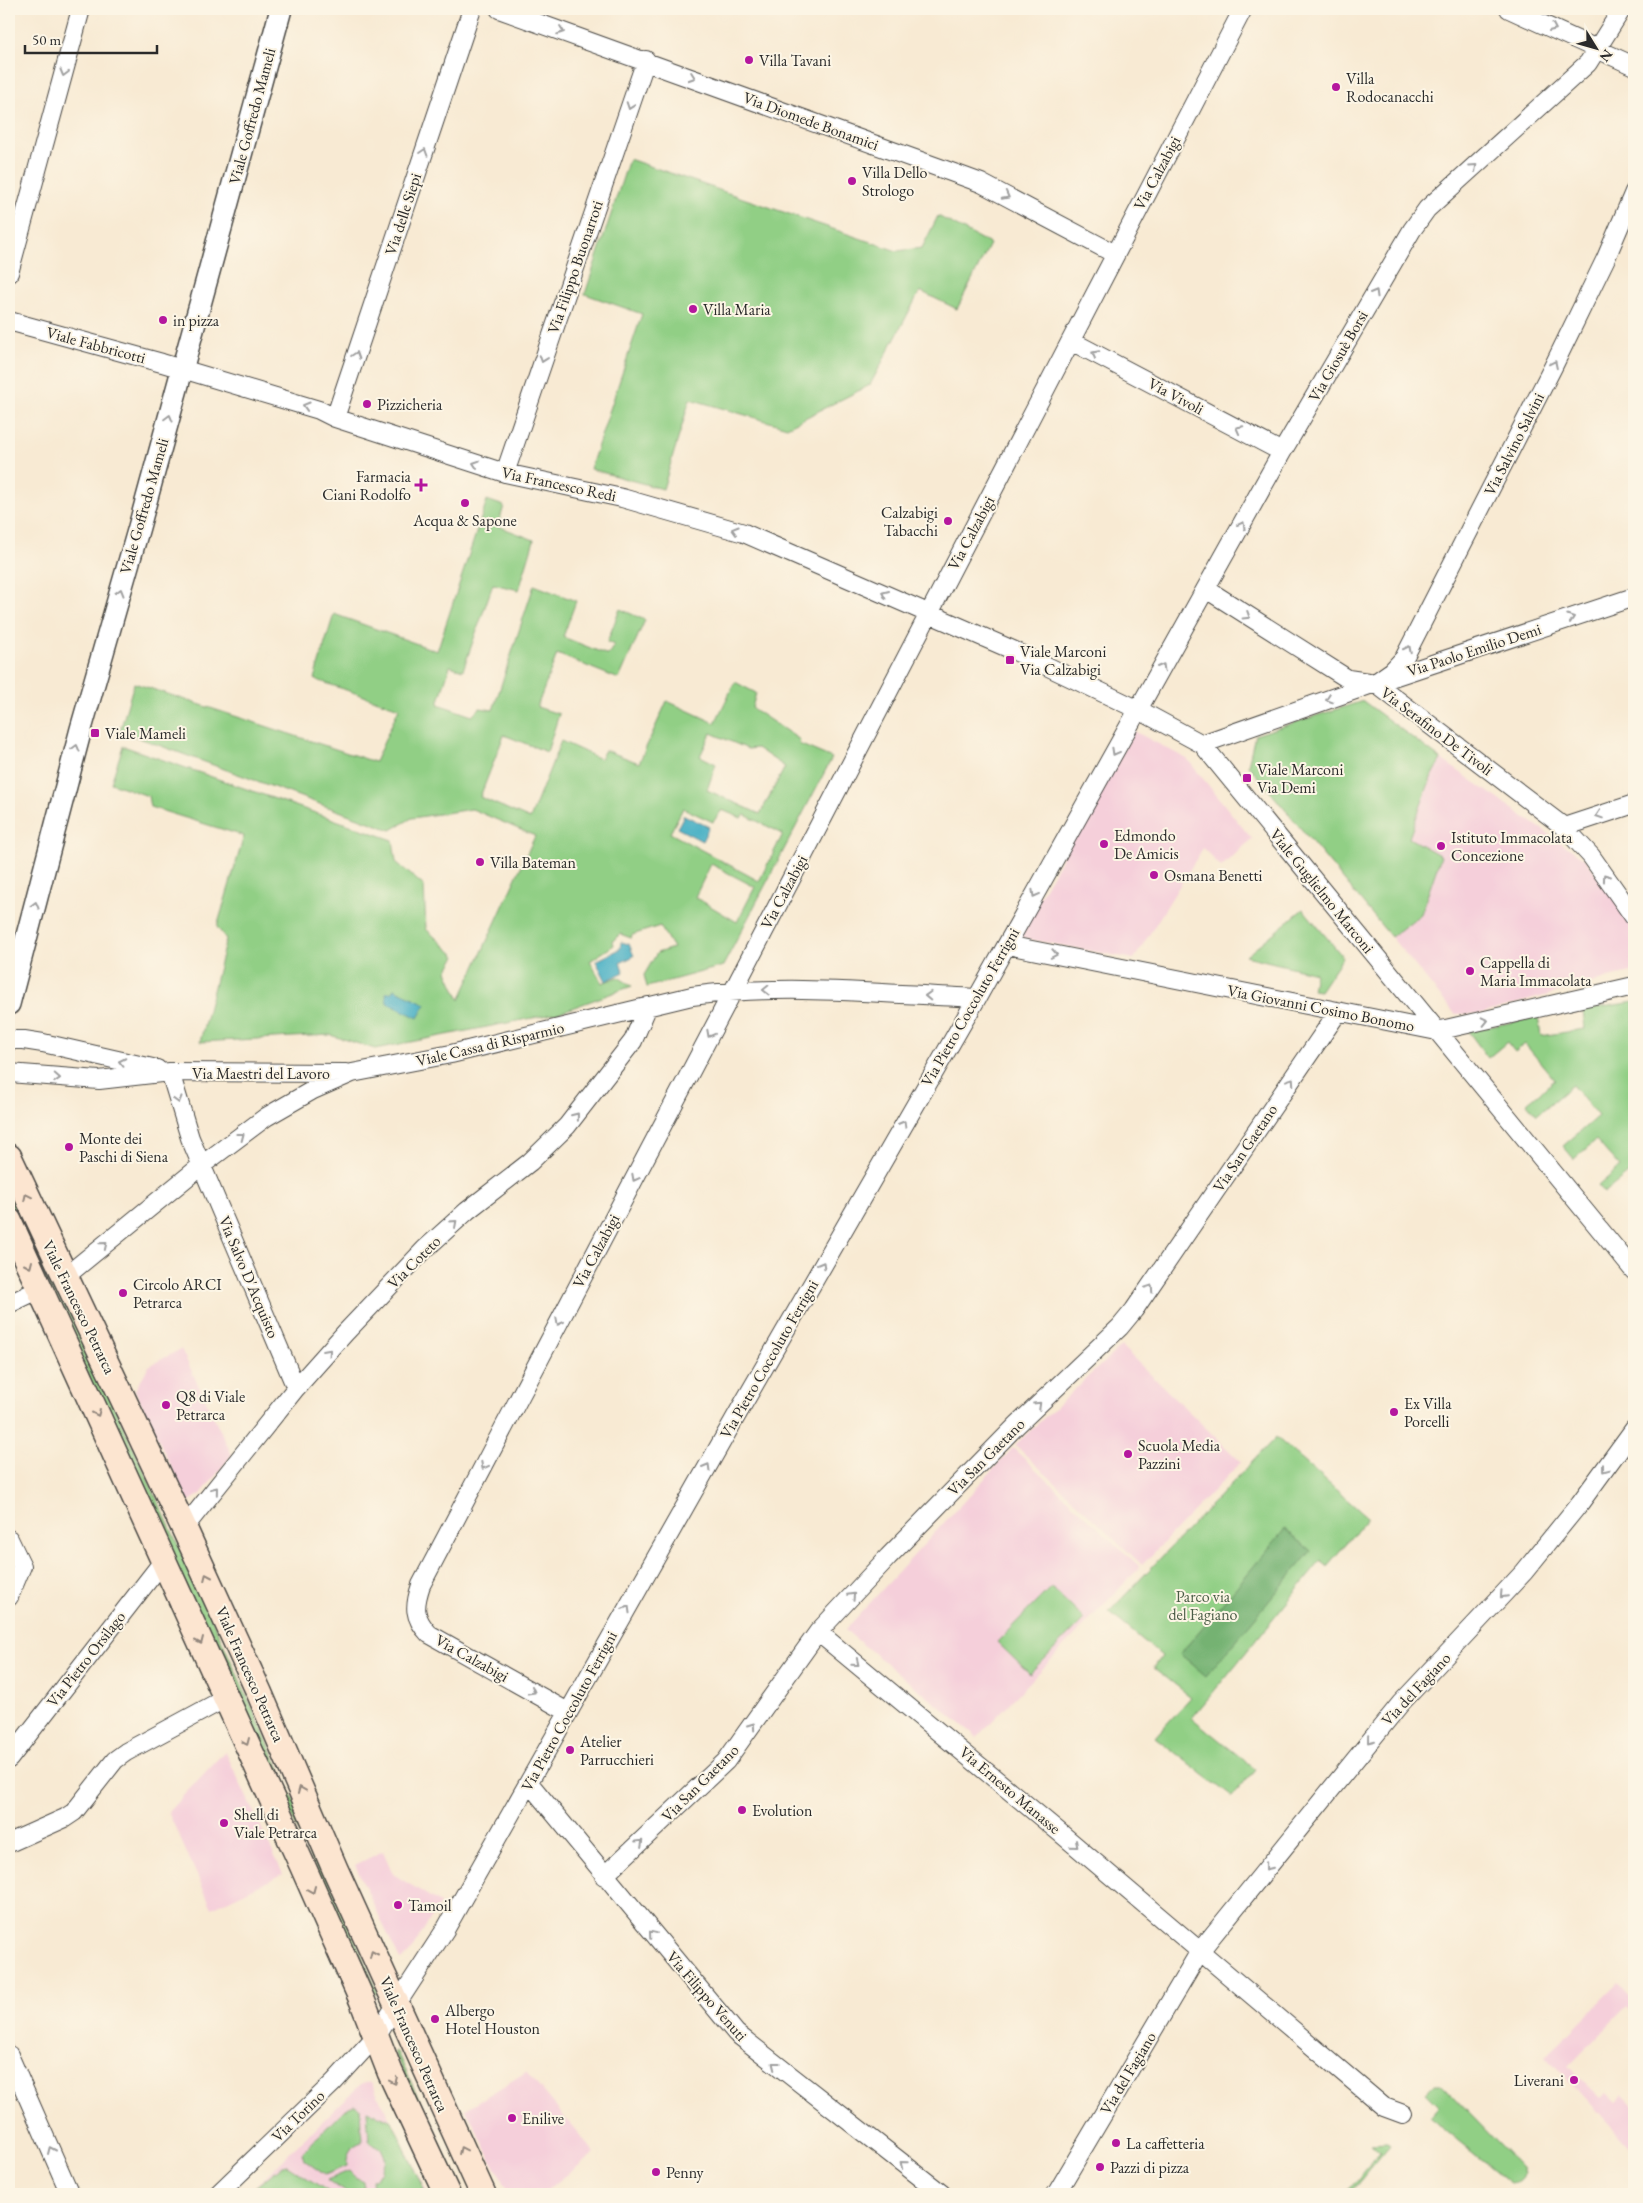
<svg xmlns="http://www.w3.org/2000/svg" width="1643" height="2203" font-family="'EB Garamond',serif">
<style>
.built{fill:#f5cfda}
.green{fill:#91cf85;stroke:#5e7d58;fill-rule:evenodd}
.forest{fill:#74b272;stroke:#506e4e}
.water{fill:#45afc4;stroke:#386d78}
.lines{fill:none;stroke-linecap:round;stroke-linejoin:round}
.minor-casing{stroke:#4a4844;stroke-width:20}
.tertiary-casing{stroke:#4a4844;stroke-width:24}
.secondary-casing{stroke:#4a4844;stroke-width:28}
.minor{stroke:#fff;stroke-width:18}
.tertiary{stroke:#fff;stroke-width:21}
.secondary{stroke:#fce5d0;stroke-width:25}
.oneway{stroke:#a0a0a0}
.oneway2{stroke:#94887e}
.poi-dot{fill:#b5179e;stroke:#fcf5e5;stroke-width:2}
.labels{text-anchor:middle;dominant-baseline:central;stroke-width:4;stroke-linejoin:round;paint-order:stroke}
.poi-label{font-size:16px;fill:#2b2b2b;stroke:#fcf5e5;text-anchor:start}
.street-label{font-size:16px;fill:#2b2b2b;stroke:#fcf5e5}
.park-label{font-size:16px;fill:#4a5c46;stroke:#fcf5e5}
</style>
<rect width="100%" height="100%" fill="#fcf5e5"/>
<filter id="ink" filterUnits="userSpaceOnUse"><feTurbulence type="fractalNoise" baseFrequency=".02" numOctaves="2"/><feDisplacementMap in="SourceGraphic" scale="10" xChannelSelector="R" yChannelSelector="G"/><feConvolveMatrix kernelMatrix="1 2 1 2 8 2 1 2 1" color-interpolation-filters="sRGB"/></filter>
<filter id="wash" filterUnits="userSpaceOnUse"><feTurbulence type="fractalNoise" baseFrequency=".0096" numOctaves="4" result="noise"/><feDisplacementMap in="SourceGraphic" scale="20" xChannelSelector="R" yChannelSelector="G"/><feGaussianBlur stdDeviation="1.12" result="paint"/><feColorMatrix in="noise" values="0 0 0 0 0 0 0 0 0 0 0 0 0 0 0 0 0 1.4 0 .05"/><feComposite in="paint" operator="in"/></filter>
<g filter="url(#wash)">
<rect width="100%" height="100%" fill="#f8ead3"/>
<path class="built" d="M1363 701 1441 759 1586 860 1634 925V971L1479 1014H1455L1248 765 1255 735Z
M1134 731 1187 759 1252 839 1221 867 1203 848 1134 959 1017 937Z
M1121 1346 1241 1462 1142 1565 1015 1445Z
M181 1349 232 1455 201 1494 188 1502 135 1390 149 1366Z
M1013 1448 1140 1567 977 1737 845 1630Z
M225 1751 283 1874 212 1908 168 1812Z
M383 1851 393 1874 440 1903 409 1954 400 1960 355 1865Z
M1619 1983 1634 2000V2013L1627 2006 1568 2067 1600 2098 1606 2093 1616 2103 1624 2095 1634 2105V2152L1546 2056Z
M526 2072 595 2153 542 2194H509L466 2109Z
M371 2082 428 2194H247L361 2084Z"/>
<path class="green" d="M629 159 897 251 922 248 938 216 990 244 957 309 920 291 870 385 787 427 690 399 663 489 590 469 642 314 585 294Z
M487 500 504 506 498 526 534 540 519 590 493 584 463 670 450 666 438 704 472 716 480 708 493 710 534 585 576 601 563 637 608 655 614 645 607 642 620 609 645 620 619 679 557 654 537 707 559 714 547 752 504 735 480 797 530 819 561 741 600 759 605 750 639 763 667 701 715 723 735 682 756 693 752 708 800 740 799 744 832 758 723 966 647 987 644 975 657 953 673 948 660 926 632 935 631 938 620 934 613 941 614 945 590 961 602 983 618 977 632 986 558 1013 375 1049 330 1035 200 1042 226 939 217 927 244 836 150 807 148 796 111 783 123 746 393 840 396 862 424 886 426 929 456 956 447 971 460 1000 535 836 472 809 412 818 391 830 120 731 134 683 375 762 399 708 314 679 334 614 437 651ZM711 733 748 749 757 748 785 767 760 814 707 790 716 764 700 756ZM683 808 713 822 722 810 741 818 745 815 783 834 759 881 670 833ZM711 864 755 887 737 922 695 897Z
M1363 701 1441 759 1432 775 1409 838 1441 856 1421 914 1391 937 1248 765 1255 735Z
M1303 909 1343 957 1320 991 1312 990 1315 973 1246 956Z
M1634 1002V1169L1604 1193 1598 1186 1620 1167 1596 1140 1574 1159 1563 1146 1598 1116 1572 1085 1537 1115 1527 1103 1555 1080 1525 1044 1515 1052 1507 1042 1488 1058 1468 1031 1538 1017 1541 1036 1585 1029 1583 1010Z
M9 1182C136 1450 260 1721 379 1993H374L371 1988 51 1296 9 1201Z
M1276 1437 1368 1518 1327 1566 1321 1561 1192 1718 1255 1769 1232 1797 1155 1737 1191 1697 1154 1668 1162 1656 1109 1612Z
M1051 1587 1084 1619 1030 1674 997 1642Z
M396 2051 397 2052 463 2194H458L394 2052Z
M1435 2084H1441L1522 2168 1524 2174C1521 2181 1518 2182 1510 2183L1429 2117 1439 2106 1426 2093Z
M354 2105 360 2108 362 2142C351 2145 346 2154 347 2166L325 2175 304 2160 302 2153 345 2109Z
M367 2110 392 2121 426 2194H373L372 2180 382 2173 386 2159 381 2148 369 2141Z
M1387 2143 1390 2145 1349 2194H1345L1381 2152 1372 2144Z
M287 2165 332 2194H246L282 2166Z
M349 2171 355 2177 363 2181 364 2194H349L327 2180Z"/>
<path class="forest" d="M1285 1529 1311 1551 1206 1676 1180 1654Z"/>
<path class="water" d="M684 815 709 827 702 841 677 828Z
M621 942 629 944 634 956 620 963 624 972 606 981 596 961 620 949Z
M394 989 426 1004 418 1018 387 1003 386 993 392 992Z"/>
</g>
<g filter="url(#ink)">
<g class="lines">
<g class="minor-casing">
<path id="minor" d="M499 9 962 176 981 183 1115 254
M1509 9 1634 66
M9 273 81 9
M9 321 162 363 319 410 335 418 505 473 622 498 744 533 1015 651 1139 710 1202 744 1634 1271
M1071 341 1282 452
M335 418 472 9
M505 473 646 60
M1206 589 1348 679 1375 683 1564 827 1591 856 1634 917
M1375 683 1392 671 1404 658 1553 367 1606 258 1634 192
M1202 744 1375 683 1634 597
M1564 827 1634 804
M1007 945 1437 1031 1634 986
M9 1040H24L43 1043 157 1069
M170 1072 190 1138 296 1388
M9 1073 99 1080 170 1072 346 1073
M66 1276 202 1165 266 1117 313 1090 352 1073 451 1054 692 996C786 983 882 994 977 998
M9 1304 40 1289
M184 1528 296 1388 345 1333 425 1249 467 1211 530 1162 567 1126 633 1041 648 1006
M9 1539 22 1566 9 1597
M818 1632 1064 1836 1384 2107 1403 2114
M568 1712 429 1634C413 1617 414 1606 421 1585L733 991 1243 9
M9 1759 164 1560
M529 1783 736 2033 942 2194
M9 1843 65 1818 74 1812 115 1760 126 1752 226 1698
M604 1876 726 1761 818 1632 888 1557 1017 1425 1120 1327 1134 1310 1338 1012
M9 2055 70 2194
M218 2194 334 2082 376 2036 445 1930 743 1404 977 998 1282 452 1412 230 1427 209 1588 63 1622 9
M1056 2194 1200 1951 1401 1703 1524 1572 1580 1503 1634 1429"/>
</g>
<g class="tertiary-casing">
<path id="tertiary" d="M9 1004 81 729 139 527 281 9"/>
</g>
<g class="secondary-casing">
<path id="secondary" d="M9 1157 184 1528 259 1692 335 1869 483 2194
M9 1221 303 1867 362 2000 390 2072 447 2194"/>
</g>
<use href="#minor" class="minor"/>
<use href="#tertiary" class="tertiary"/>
<use href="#secondary" class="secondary"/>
</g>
<defs><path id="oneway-chevron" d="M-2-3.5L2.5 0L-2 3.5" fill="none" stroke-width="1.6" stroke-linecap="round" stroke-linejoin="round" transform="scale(1.25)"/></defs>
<g class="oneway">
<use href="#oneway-chevron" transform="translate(1553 28) rotate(24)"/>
<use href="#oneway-chevron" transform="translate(561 31) rotate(19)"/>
<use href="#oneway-chevron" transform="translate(64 73) rotate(105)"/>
<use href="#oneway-chevron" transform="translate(692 77) rotate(20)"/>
<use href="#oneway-chevron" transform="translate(630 106) rotate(109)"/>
<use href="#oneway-chevron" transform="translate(424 152) rotate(-72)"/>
<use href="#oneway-chevron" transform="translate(1474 167) rotate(-42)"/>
<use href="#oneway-chevron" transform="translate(1006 196) rotate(28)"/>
<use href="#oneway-chevron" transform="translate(1375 293) rotate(-60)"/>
<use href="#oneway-chevron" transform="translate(1095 354) rotate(-152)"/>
<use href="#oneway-chevron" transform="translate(356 355) rotate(-72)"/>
<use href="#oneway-chevron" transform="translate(543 359) rotate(109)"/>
<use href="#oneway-chevron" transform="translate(1554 364) rotate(-64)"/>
<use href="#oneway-chevron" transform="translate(306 406) rotate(-163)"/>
<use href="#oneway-chevron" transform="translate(169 418) rotate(-75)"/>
<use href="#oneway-chevron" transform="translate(1239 429) rotate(-152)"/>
<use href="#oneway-chevron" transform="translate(476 464) rotate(-162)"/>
<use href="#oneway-chevron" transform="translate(1242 525) rotate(-61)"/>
<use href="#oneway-chevron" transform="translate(735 530) rotate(-163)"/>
<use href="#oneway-chevron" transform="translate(120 592) rotate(-74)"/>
<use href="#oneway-chevron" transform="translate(885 594) rotate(-156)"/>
<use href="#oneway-chevron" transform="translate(1247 616) rotate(32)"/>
<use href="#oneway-chevron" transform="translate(1571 618) rotate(-18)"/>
<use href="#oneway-chevron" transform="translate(1408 649) rotate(-63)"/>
<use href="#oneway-chevron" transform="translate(1162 667) rotate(-60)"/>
<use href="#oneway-chevron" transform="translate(1329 699) rotate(161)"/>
<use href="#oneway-chevron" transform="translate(76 748) rotate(-75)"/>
<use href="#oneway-chevron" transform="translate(1115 752) rotate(119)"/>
<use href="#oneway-chevron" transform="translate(1599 815) rotate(161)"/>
<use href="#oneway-chevron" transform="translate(1606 877) rotate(-126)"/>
<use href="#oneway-chevron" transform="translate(1035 894) rotate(119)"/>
<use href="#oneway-chevron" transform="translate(35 905) rotate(-75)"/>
<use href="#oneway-chevron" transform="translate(1054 954) rotate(11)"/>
<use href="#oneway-chevron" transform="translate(766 990) rotate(179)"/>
<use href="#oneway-chevron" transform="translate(928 996) rotate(-178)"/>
<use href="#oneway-chevron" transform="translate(1485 1021) rotate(-13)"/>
<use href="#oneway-chevron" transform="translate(710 1034) rotate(118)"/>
<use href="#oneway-chevron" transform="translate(122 1062) rotate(-168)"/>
<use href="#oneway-chevron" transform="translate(57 1078) rotate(3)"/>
<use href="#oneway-chevron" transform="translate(1291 1081) rotate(-56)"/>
<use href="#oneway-chevron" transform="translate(178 1100) rotate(74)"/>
<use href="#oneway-chevron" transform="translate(576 1116) rotate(-52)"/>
<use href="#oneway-chevron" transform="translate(903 1124) rotate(-60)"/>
<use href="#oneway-chevron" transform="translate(241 1136) rotate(-37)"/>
<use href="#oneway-chevron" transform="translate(635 1178) rotate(118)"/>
<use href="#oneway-chevron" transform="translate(454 1223) rotate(-42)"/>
<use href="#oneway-chevron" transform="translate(104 1245) rotate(-39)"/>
<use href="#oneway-chevron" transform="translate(822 1265) rotate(-60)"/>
<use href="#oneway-chevron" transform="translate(1150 1288) rotate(-56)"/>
<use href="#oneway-chevron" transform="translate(559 1322) rotate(118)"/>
<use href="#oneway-chevron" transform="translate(328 1352) rotate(-48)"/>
<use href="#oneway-chevron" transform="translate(1038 1405) rotate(-44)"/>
<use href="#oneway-chevron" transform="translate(484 1466) rotate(118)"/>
<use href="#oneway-chevron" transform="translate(707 1467) rotate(-60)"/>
<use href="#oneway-chevron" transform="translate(1605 1469) rotate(127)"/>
<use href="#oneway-chevron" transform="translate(215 1490) rotate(-51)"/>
<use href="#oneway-chevron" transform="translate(1503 1595) rotate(133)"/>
<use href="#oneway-chevron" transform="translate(852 1596) rotate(-47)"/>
<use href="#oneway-chevron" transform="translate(627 1609) rotate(-60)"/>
<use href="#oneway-chevron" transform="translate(856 1663) rotate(39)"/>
<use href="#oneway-chevron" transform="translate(532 1691) rotate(29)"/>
<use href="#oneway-chevron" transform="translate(752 1726) rotate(-55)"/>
<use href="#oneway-chevron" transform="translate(1370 1740) rotate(129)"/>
<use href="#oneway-chevron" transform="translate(640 1843) rotate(-43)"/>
<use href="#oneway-chevron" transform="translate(1075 1845) rotate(41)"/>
<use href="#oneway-chevron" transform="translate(1268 1867) rotate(129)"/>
<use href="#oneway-chevron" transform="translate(652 1934) rotate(-130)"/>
<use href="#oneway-chevron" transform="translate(775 2065) rotate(-142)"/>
<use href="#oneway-chevron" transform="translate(51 2150) rotate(-114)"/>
<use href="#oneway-chevron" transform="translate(903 2164) rotate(-141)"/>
</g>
<g class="oneway2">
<use href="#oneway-chevron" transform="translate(27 1197) rotate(-115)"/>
<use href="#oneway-chevron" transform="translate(29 1265) rotate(66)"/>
<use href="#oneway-chevron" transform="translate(97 1413) rotate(66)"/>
<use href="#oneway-chevron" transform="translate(207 1577) rotate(-114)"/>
<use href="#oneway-chevron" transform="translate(200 1641) rotate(66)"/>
<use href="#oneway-chevron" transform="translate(246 1742) rotate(66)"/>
<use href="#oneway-chevron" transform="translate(301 1790) rotate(-113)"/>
<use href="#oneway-chevron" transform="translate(312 1890) rotate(67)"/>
<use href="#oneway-chevron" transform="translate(373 1954) rotate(-114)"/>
<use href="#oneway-chevron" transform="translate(394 2081) rotate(65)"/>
<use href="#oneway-chevron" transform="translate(462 2150) rotate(-115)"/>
</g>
</g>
<g class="poi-dot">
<circle cx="749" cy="60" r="5"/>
<circle cx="1336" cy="87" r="5"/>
<circle cx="852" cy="181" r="5"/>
<circle cx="693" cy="309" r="5"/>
<circle cx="163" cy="320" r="5"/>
<circle cx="367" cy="404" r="5"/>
<path d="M418.5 477.5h5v5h5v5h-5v5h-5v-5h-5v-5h5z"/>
<circle cx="465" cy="503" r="5"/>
<circle cx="948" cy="521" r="5"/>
<rect x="1005" y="655" width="10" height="10" rx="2.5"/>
<rect x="90" y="728" width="10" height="10" rx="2.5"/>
<rect x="1242" y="773" width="10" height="10" rx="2.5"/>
<circle cx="1104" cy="844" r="5"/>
<circle cx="1441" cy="846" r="5"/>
<circle cx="480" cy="862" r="5"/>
<circle cx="1154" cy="875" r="5"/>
<circle cx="1470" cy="971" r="5"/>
<circle cx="69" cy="1147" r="5"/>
<circle cx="123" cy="1293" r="5"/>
<circle cx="166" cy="1405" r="5"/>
<circle cx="1394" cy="1412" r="5"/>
<circle cx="1128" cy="1454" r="5"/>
<circle cx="570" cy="1750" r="5"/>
<circle cx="742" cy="1810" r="5"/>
<circle cx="224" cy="1823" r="5"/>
<circle cx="398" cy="1905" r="5"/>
<circle cx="435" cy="2019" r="5"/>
<circle cx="1574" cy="2080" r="5"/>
<circle cx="512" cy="2118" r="5"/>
<circle cx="1116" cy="2143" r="5"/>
<circle cx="1100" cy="2167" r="5"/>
<circle cx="656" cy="2172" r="5"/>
</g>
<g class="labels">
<g class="poi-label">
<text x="759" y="60">Villa Tavani</text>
<text x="1346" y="78">Villa<tspan x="1346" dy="18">Rodocanacchi</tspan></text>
<text x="862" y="172">Villa Dello<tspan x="862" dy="18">Strologo</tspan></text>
<text x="703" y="309">Villa Maria</text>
<text x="173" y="320">in pizza</text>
<text x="377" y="404">Pizzicheria</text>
<text x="411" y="476" text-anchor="end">Farmacia<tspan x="411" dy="18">Ciani Rodolfo</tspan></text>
<text x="938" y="512" text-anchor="end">Calzabigi<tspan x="938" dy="18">Tabacchi</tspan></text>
<text x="465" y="520" text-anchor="middle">Acqua &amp; Sapone</text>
<text x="1020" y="651">Viale Marconi<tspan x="1020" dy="18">Via Calzabigi</tspan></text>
<text x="105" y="733">Viale Mameli</text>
<text x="1257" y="769">Viale Marconi<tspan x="1257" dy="18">Via Demi</tspan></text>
<text x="1114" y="835">Edmondo<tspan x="1114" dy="18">De Amicis</tspan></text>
<text x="1451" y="837">Istituto Immacolata<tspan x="1451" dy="18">Concezione</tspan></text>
<text x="490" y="862">Villa Bateman</text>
<text x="1164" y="875">Osmana Benetti</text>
<text x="1480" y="962">Cappella di<tspan x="1480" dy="18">Maria Immacolata</tspan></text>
<text x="79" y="1138">Monte dei<tspan x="79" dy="18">Paschi di Siena</tspan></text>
<text x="133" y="1284">Circolo ARCI<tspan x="133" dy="18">Petrarca</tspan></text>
<text x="176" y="1396">Q8 di Viale<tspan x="176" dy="18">Petrarca</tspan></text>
<text x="1404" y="1403">Ex Villa<tspan x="1404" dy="18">Porcelli</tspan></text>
<text x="1138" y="1445">Scuola Media<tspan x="1138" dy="18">Pazzini</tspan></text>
<text x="580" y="1741">Atelier<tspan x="580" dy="18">Parrucchieri</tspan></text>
<text x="752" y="1810">Evolution</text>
<text x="234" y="1814">Shell di<tspan x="234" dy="18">Viale Petrarca</tspan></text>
<text x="408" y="1905">Tamoil</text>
<text x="445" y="2010">Albergo<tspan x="445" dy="18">Hotel Houston</tspan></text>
<text x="1564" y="2080" text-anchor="end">Liverani</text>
<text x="522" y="2118">Enilive</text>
<text x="1126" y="2143">La caffetteria</text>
<text x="1110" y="2167">Pazzi di pizza</text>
<text x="666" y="2172">Penny</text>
</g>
<g class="street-label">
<text transform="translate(252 116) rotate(-75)">Viale Goffredo Mameli</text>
<text transform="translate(811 121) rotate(20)">Via Diomede Bonamici</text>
<text transform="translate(1157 173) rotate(-62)">Via Calzabigi</text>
<text transform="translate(403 214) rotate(-72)">Via delle Siepi</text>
<text transform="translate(575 267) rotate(-71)">Via Filippo Buonarroti</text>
<text transform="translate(96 345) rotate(15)">Viale Fabbricotti</text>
<text transform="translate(1338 356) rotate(-60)">Via Giosuè Borsi</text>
<text transform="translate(1176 396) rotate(28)">Via Vivoli</text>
<text transform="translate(1514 444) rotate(-63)">Via Salvino Salvini</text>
<text transform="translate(559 484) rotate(12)">Via Francesco Redi</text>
<text transform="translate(144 506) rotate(-74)">Viale Goffredo Mameli</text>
<text transform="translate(971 533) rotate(-62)">Via Calzabigi</text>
<text transform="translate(1474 650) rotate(-18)">Via Paolo Emilio Demi</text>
<text transform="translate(1437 731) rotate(37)">Via Serafino De Tivoli</text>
<text transform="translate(1322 891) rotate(51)">Viale Guglielmo Marconi</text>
<text transform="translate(784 892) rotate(-62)">Via Calzabigi</text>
<text transform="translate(970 1007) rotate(-60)">Via Pietro Coccoluto Ferrigni</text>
<text transform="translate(1321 1008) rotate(11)">Via Giovanni Cosimo Bonomo</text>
<text transform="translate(490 1044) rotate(-13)">Viale Cassa di Risparmio</text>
<text x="261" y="1073">Via Maestri del Lavoro</text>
<text transform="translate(1245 1148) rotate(-56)">Via San Gaetano</text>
<text transform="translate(596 1251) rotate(-62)">Via Calzabigi</text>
<text transform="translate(414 1262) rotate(-45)">Via Coteto</text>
<text transform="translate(249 1277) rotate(67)">Via Salvo D'Acquisto</text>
<text transform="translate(79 1307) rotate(64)">Viale Francesco Petrarca</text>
<text transform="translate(769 1359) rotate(-60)">Via Pietro Coccoluto Ferrigni</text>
<text transform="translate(986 1457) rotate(-45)">Via San Gaetano</text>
<text transform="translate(472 1658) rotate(29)">Via Calzabigi</text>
<text transform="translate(86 1659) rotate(-52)">Via Pietro Orsilago</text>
<text transform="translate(250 1674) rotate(66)">Viale Francesco Petrarca</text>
<text transform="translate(1416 1689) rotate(-47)">Via del Fagiano</text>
<text transform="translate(569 1711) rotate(-61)">Via Pietro Coccoluto Ferrigni</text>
<text transform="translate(700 1783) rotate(-45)">Via San Gaetano</text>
<text transform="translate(1010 1790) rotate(40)">Via Ernesto Manasse</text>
<text transform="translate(707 1996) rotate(49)">Via Filippo Venuti</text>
<text transform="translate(414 2044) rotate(66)">Viale Francesco Petrarca</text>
<text transform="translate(1128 2073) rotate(-59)">Via del Fagiano</text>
<text transform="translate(298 2116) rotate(-44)">Via Torino</text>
</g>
<g class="park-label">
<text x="1203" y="1596">Parco via<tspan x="1203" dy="18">del Fagiano</tspan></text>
</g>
</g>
<rect width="1643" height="2203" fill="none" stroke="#fcf5e5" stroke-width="30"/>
<g transform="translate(1596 48) rotate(127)" stroke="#fcf5e5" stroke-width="4" paint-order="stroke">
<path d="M0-4L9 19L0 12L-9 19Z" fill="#2b2b2b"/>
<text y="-8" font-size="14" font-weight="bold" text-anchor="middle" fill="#2b2b2b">N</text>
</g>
<path d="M25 45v8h132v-8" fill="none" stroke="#2b2b2b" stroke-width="2.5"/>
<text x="32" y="45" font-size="15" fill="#2b2b2b" stroke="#fcf5e5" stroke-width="4" paint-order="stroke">50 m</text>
</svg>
